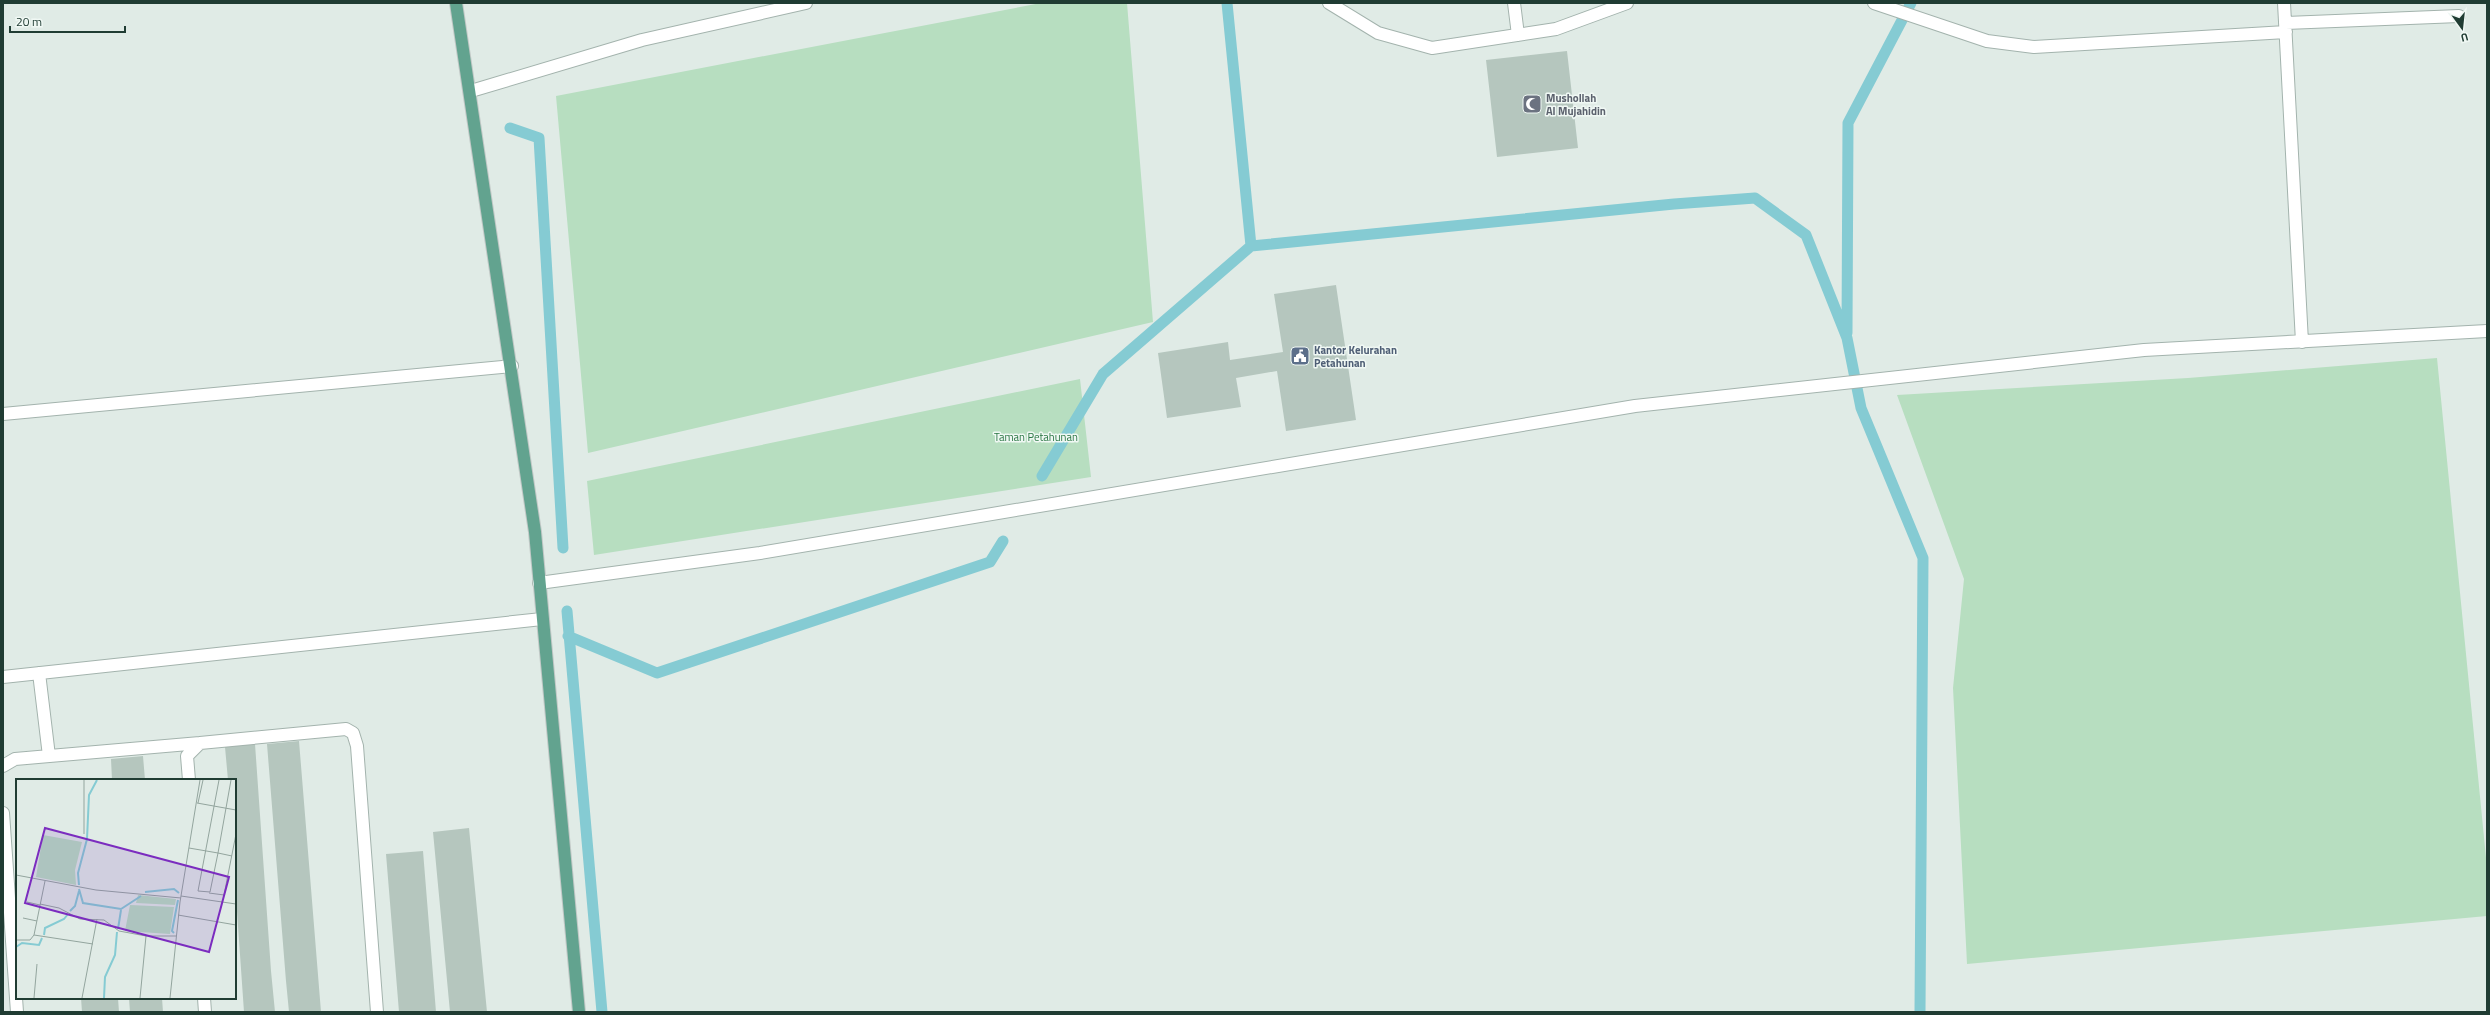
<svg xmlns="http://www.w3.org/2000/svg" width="2490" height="1015" font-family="'Titillium Web',sans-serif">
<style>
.green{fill:#b7dec0}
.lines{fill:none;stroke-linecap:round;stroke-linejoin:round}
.stream{stroke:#85cbd3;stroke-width:11}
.building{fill:#b5c6be}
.minor-casing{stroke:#a3b3ad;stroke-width:14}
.major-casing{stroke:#c1c8c6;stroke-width:14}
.minor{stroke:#fff;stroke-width:12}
.major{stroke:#62a38f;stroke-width:12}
.labels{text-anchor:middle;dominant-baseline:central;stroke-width:3;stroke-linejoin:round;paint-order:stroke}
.worship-label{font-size:11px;font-weight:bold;fill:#5b616d;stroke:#f0f8f4;text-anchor:start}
.service-label{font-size:11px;font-weight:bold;fill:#4e5e75;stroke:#f0f8f4;text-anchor:start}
.park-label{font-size:11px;fill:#287542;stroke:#f0f8f4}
.inset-river{fill:none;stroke:#85cbd3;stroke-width:2}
.inset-road{fill:none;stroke:#93a59e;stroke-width:1}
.view{fill:#7b2cbf;fill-opacity:0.15;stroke:#7b2cbf;stroke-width:2}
.inset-edge{fill:none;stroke:#203c33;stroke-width:2}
</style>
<rect width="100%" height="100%" fill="#e0ebe6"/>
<path class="green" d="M1041 3H1127L1153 322 588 453 556 96Z
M2437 358 2487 868V916L1967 964 1953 688 1964 579 1897 395 2188 378Z
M1080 379 1091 477 594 555 587 481Z"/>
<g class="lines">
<path class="stream" d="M1227 3 1251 246
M510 128 539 138 563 548
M1847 333 1848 123 1911 3
M1042 476 1103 374 1251 246 1674 204 1755 198 1806 235 1847 338 1861 408 1923 558 1920 1012
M567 611 602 1012
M568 636 657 673 990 562 1003 541"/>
</g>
<path class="building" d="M1567 51 1578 148 1497 157 1486 60Z
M1336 285 1356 420 1286 431 1277 371 1236 378 1241 407 1167 418 1158 353 1228 342 1230 360 1283 352 1274 294Z
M299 741 310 876 321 1012H289L286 981 267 744Z
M255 744 271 971 275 1012H244L235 883V780H228L225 747Z
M143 756 145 780H112L111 759Z
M469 828 487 1012H450L433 832Z
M423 851 436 1012H399L386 854Z
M81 998H118L119 1012H82Z
M129 998H162L163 1012H130Z"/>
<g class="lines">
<g class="minor-casing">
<path id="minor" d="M1329 3 1378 33 1432 48 1556 29 1627 3
M1514 3 1518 35
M1874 3 1987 41 2034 47 2286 32
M2284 3 2302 342
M2285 23 2459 16
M471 91 642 40 806 3
M3 414 512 366
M539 583 760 553 1635 406 2144 350 2487 331
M39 673 49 756
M3 677 542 619
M3 766 15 759 200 743
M189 780 187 756 200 743 346 729 353 733 357 746 377 1012
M3 813 17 1012
M204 998 205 1012"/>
</g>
<g class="major-casing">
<path id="major" d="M456 3 535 532 579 1012"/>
</g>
<use href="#minor" class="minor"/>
<use href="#major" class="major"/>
</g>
<defs>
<g id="mosque-square" transform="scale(1)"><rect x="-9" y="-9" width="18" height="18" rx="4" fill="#6b7280" stroke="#f0f8f4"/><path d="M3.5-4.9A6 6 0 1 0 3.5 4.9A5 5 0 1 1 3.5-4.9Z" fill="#fff"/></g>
<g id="civic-square" transform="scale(1)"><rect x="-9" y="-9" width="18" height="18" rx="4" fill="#5c6f8a" stroke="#f0f8f4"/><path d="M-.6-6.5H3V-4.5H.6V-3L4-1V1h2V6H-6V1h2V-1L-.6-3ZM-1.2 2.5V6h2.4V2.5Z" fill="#fff"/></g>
</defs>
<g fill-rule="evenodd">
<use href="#mosque-square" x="1532" y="104"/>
<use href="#civic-square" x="1300" y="356"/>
</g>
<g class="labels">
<g class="worship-label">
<text x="1546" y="98">Mushollah<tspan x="1546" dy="13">Al Mujahidin</tspan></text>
</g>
<g class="service-label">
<text x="1314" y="350">Kantor Kelurahan<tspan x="1314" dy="13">Petahunan</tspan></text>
</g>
<g class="park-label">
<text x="1036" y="437">Taman Petahunan</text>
</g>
</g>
<g transform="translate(16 779)">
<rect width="220" height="220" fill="#e0ebe6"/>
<path d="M27 56 66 63 59 91 60 106 20 98ZM122 116 160 120 159 126 120 124ZM114 126 158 128 154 155 109 152Z" fill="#b7dec0"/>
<path class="inset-river" d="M63 106 62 94 71 60 73 16 81 1M63 110 67 124 105 130 125 117M129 113 158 110 163 114M54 132 59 127 63 112M102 150 105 131M158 154 156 152 162 121M28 156 29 149 48 140 52 135M0 168 6 164 23 166 26 159M88 219 89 198 99 176 101 153"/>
<path class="inset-road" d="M68 1V55M203 1 182 112 194 113 202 74 216 77M181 24 220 31M182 24 187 1M173 69 202 74 215 1M0 96 80 111 165 119M193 114 208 116 220 55M165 117 220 125M11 123 24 126M24 125 43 129 64 140 88 141 103 152 130 157H160M162 136 220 146M7 139 21 142M18 156 77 165M0 161H14L18 156 29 102M18 219 21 185M66 219 81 140M124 219 130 157M154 219 164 123 184 1"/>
<path class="view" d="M29 49 213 98 193 173 9 124Z"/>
<rect width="220" height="220" class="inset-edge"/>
</g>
<rect width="2490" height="1015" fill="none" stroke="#203c33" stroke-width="8"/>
<g transform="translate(2462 28) rotate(165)" stroke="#f0f8f4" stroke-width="3" paint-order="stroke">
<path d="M0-3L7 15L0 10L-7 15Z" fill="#203c33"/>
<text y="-6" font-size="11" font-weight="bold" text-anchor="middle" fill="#203c33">U</text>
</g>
<path d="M10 26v6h115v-6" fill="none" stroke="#203c33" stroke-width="2"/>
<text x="16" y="26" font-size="12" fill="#203c33" stroke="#f0f8f4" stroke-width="3" paint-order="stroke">20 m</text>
</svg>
